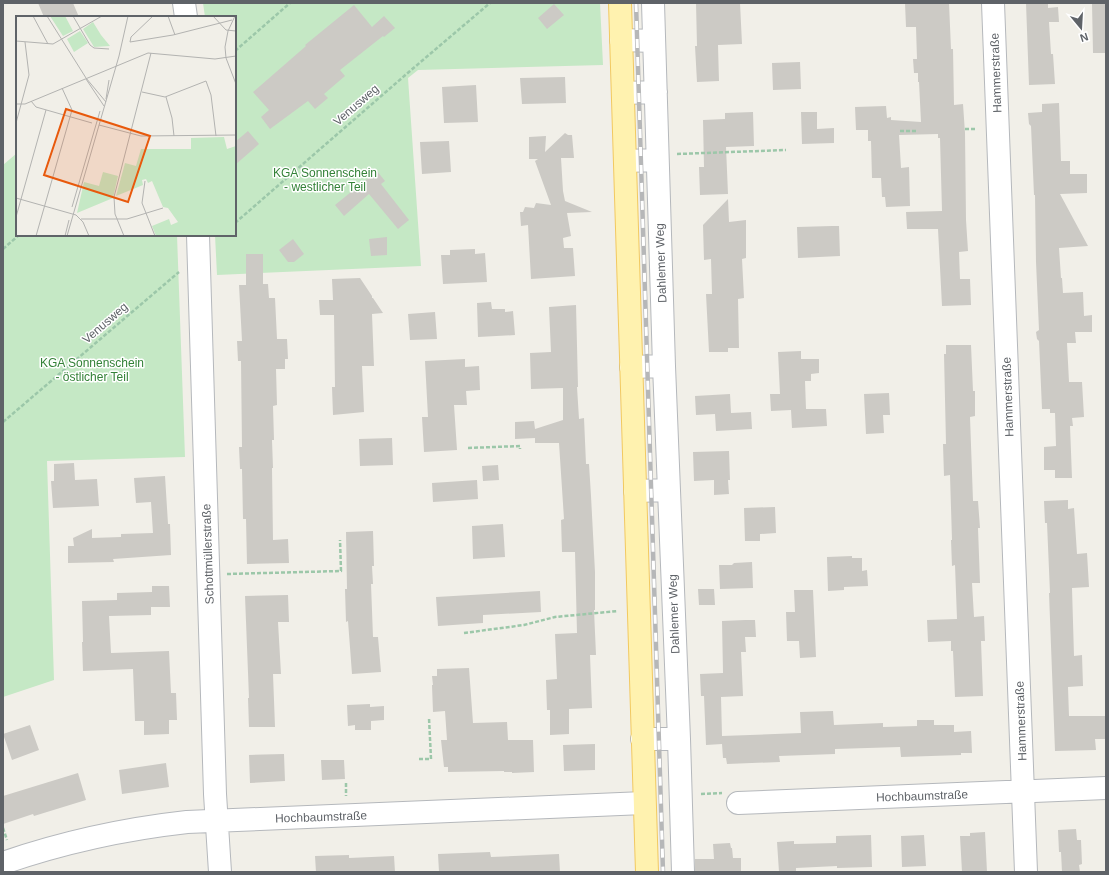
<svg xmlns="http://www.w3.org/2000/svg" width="1109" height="875" font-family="Arial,sans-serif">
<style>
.green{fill:#c5e8c5}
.building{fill:#cccac5}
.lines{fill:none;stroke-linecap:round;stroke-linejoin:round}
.minor-casing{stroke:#b5b8bc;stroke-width:24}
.major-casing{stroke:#f2c960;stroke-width:24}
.path{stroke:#9cc7a9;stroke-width:2.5;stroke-dasharray:4 2;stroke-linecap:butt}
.minor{stroke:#fff;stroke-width:22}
.major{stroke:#fff2af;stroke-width:22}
.rail-casing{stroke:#b6b7b8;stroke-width:4.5}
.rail{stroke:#fff;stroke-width:3;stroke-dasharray:9;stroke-linecap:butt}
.labels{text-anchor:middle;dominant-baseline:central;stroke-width:3;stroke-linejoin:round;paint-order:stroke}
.street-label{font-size:12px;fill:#5f6368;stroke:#fff}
.park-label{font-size:12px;fill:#348238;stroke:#fff}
.inset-road{fill:none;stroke:#b3b3b1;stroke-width:1}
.view{fill:#e8590c;fill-opacity:0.15;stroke:#e8590c;stroke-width:2}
.inset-edge{fill:none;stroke:#5f6368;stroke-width:2}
</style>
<rect width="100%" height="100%" fill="#f1efe8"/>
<path class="green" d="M203 3H600L603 65 418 70 408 78 421 266 217 275 215 235H235V17H205Z
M17 153V235H177L185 457 47 461 54 680 3 697V165Z"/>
<path class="building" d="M38 3H73L79 17H44Z
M696 3H740L742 44 718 45 719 81 697 82 695 46H697Z
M905 3H949L951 49H953L954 105 963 104 965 133 966 220 968 251 959 252 960 279H970L971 305 942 306 938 229H907L906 212 942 211 940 138H938V134L899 135 901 168 909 167 910 206 886 207 885 197H882L881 178H872L871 141H868V130H856L855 107 886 106 887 118 891 117V120L921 122 919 82H918V73H914L913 59H917L916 27H906Z
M1026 3H1048V8L1058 7 1059 22H1049L1051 54H1053L1055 84 1029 85Z
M1092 3H1106V53H1093Z
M554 4 564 15 547 29 538 18Z
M354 5 372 27 384 16 395 28 384 37 383 36 340 70 345 76 324 94 328 98 315 109 308 101 270 129 261 117 269 110 253 92 306 46 305 45Z
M800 62 801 89 773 90 772 63Z
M565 77 566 103 522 104 520 78Z
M476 85 478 122 444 123 442 87Z
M1059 103 1061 161H1070V174H1087V193L1060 194 1088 246 1059 248 1061 278H1062L1063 293 1083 292 1084 316 1092 315V332H1075L1076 343H1067L1069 382H1082L1084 417 1072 418 1073 426H1070L1072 478H1055V470H1044V447L1056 446 1055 413H1050V409H1042L1039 341 1037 339 1036 332 1039 330 1036 262 1035 195H1034L1031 126 1029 124 1028 113 1042 112V104Z
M753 112 754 146 726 147 728 194 700 195 699 167H704L703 120 725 119V113Z
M801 112H817V129L834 128V143L802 144Z
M248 131 259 144 235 165V142Z
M565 133 568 135H572L574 158H561L563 191 565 201 592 212 567 213 571 236 563 238 564 248H573L575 276 531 279 528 225 521 226 520 212H523L525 207 534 208 536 203 551 205 535 161 538 159H529V137L546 136 545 152Z
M449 141 451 172 422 174 420 142Z
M377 171 385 181 381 184 409 220 398 229 369 194 344 216 335 205Z
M728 199 729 222 746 220V258L742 259 744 298 738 299 739 348H728V352H709L706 294H712L711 259 704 260 703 225Z
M832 226H839L840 256 798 258 797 227Z
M387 237V255L371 256 369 239Z
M293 239 304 254 294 262H288L279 250Z
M475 249V254L485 253 487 282 443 284 441 255H450V250Z
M246 254H263V284H268L269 298H275L277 339H287L288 359H285V369H276L277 405 273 406 274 440H272L273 468H272L273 540 288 539 289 563 247 564 246 519H243L242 469H240L239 447H242L241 361H238L237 341H242L239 285H246Z
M360 278 372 296V298H373L383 313 372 314 374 366H362L364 412 333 415 332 387H335L334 315H320L319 300H333L332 279Z
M491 302 492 309H505V312L513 311 515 335 478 337 477 303Z
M576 305 578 387H577L579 419 584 418 586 464H589L591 496 595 572V610H594L596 655H590L592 708 569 709V734L550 735V710H547L546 680 557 679 555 634 577 633 575 552H562L561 520 564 519 559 443H535V438L515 439V422L534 421 535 429 563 420V388L531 389 530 353 551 352 549 307Z
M435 312 437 339 410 340 408 314Z
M946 345H971L973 391H975V416L970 417 973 501H978L980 528H978L980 583H972L974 617 984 616 985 641H981L983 696 955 697 953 651H951V641L928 642 927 620 957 619 955 565 952 566 951 540H952L950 475 944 476 943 444H946L944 354H946Z
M801 351V359H819V373L811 374V381H805L806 409H826L827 426 792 428 791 410 771 411 770 394H780L778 352Z
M465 359V367L479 366 480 390 466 391 467 405H454L457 450 424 452 422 417H428L425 361Z
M889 393 890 415H883L884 433 866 434 864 394Z
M730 394 731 413 751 412 752 429 716 431 715 414 696 415 695 396Z
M392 438 393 465 360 466 359 439Z
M729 451 730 480H728L729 494 714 495V480L694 481 693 452Z
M74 463 75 480 97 479 99 506 53 508 51 481H54V464Z
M498 465 499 480 483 481 482 466Z
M165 476 168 524H170L171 555 113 559 114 562 68 563V546H74L73 538 92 529V538L121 537V534L153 533 151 502 136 503 134 478Z
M477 480 478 499 433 502 432 483Z
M1068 500V509L1074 508 1077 554 1087 553 1089 587 1072 588 1074 656 1082 655 1083 686 1068 687 1069 716H1105L1106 739H1095L1096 750 1055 751 1049 593H1050L1047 523H1045L1044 501Z
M775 507 776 533 760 534V541H745L744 508Z
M503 524 505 557 473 559 472 526Z
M373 531 374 566H372L373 584H371L373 637H378L381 672 352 674 348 621 346 622 345 589H347L346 532Z
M852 556V558H862V571L867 570 868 586 844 587V590L828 591 827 557Z
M752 562 753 588 720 589 719 565H732L734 563Z
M152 586H169L170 607H151V615L109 616 111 653 169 651 171 693H176L177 720H169V734L144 735V721H135L133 669 83 671 82 642H83L82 601 117 600V593L152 592Z
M698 589H714L715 605H699Z
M794 590H813L816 657 800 658 799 641H787L786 612H795Z
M540 591 541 612 483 615V623L438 626 436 597Z
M288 595 289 622H278L281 674H273L275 727H249L248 698H249L245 596Z
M745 620H755L756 637H745L746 652H741L743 696 721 697 722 736 801 733 800 712 833 711 834 725 883 723V727L917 726V720H934V725H954V732L971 731 972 753H961V755L901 757 900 747 835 749V754L779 756 780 762 727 764 726 758H723L722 744 706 745 704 696H701L700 674 723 673 722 621Z
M469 668 473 723 507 722 508 740H533L534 772 512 773V772H504V771L448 772V767H444L441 740H447L445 711 433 712 432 685H433L432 676H437V669Z
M370 704V707L384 706V720L371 721V730H355V725L348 726 347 705Z
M30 725 39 750 12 760 3 734Z
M595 744V770L564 771 563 745Z
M284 754 285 781 250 783 249 755Z
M321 760H344L345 779 322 780Z
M166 763 169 787 122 794 119 770Z
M78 773 86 800 34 816 33 814 3 824V796Z
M1076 829 1077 840H1081L1082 864 1079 865 1080 872H1062L1061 852H1059L1058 830Z
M985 832 987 872H962L960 836H970V833Z
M871 835 872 867 837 868V866L796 868V872H779L777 842 794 841V844L836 843V836Z
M924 835 926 866 902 867 901 836Z
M730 843 731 848H732L733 858H741V872H695V859H714L713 844Z
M490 852 491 857 559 854 560 872H439L438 854Z
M349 855V858L394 856 395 872H316L315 856Z"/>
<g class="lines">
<g class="minor-casing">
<path id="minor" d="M184 3 186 17
M653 3 664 366 679 739 683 872
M993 3 1026 872
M621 40 654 41
M623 93 656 92
M625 161 657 160
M198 235 215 794 220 872
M631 367 664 366
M635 491 669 490
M642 739H679
M738 803 1106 788
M3 863C64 842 124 829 187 822L644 803"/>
</g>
<g class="major-casing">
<path id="major" d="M620 3 647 872"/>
</g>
<path class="path" d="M235 51 290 3
M965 129H977
M900 131H918
M677 154 786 150
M235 223 410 71 490 3
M3 249 19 235
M3 422 179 272
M468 448 520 446V449
M227 574 341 571 340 540
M464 633 524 625 555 617 618 611
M419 759H431L429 718
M346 783V796
M701 794 722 793
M3 828 7 840"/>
<use href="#minor" class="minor"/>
<use href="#major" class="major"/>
<g class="rail-casing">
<path id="rail" d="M636 3 663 872"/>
</g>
<use href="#rail" class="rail"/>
</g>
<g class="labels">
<g class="street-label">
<text transform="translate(996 73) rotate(-92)">Hammerstraße</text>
<text transform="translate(356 105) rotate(-41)">Venusweg</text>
<text transform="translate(661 263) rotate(-92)">Dahlemer Weg</text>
<text transform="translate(105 323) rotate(-41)">Venusweg</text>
<text transform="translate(1008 397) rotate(-92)">Hammerstraße</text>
<text transform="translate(208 554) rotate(-92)">Schottmüllerstraße</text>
<text transform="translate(674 614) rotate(-92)">Dahlemer Weg</text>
<text transform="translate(1021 721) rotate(-92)">Hammerstraße</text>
<text transform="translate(922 796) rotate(-2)">Hochbaumstraße</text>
<text transform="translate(321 817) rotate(-2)">Hochbaumstraße</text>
</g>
<g class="park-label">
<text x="325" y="173">KGA Sonnenschein<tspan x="325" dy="14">- westlicher Teil</tspan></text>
<text x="92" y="363">KGA Sonnenschein<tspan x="92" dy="14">- östlicher Teil</tspan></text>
</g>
</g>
<g transform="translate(16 16)">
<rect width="220" height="220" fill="#f1efe8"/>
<path d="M34 0H49L57 15 47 20ZM77 6 85 19 94 30 78 31 75 26 67 13ZM64 15 72 27 58 36 51 23ZM208 121 211 133 220 130V220H140L136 210 153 203 155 209 162 206 152 192 147 191 136 165 132 167 130 163 126 164 127 169 100 180 109 147 120 150 125 133H175V122ZM87 156 102 160 97 182 61 197 68 166 83 170Z" fill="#c5e8c5"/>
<path class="inset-road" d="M17 0 32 28M31 0 70 62 90 86M57 0 74 29 78 32 93 33M137 0 115 21 114 26 157 19 216 4M152 0 159 19M197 0 210 14 220 15M219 0 212 15 209 31 210 42 220 68M0 25 37 28 86 0M70 63 88 90M126 76 149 81 190 65 195 79 200 120M150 81 156 102 158 120M90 83 93 64M15 85 20 91 76 107M0 88H9L132 37 199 43 220 40M0 107 13 59 9 26M83 109 125 120 220 119M129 165 126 187 139 220M0 182 60 199 67 206 73 220M56 191 84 95M0 201 30 94M65 203H111L147 192M20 220 56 94 46 72M49 220 53 204M51 220 103 40 112 0M108 220 99 198 98 181 135 37"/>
<path class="view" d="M50 93 134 120 112 186 28 159Z"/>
<rect width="220" height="220" class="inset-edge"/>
</g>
<rect width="1109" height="875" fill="none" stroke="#5f6368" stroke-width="8"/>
<g transform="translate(1081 28) rotate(162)" stroke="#ffffff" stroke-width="3" paint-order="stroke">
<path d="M0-3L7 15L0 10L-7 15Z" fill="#5f6368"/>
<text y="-6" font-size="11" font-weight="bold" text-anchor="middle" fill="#5f6368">N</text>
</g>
</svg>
